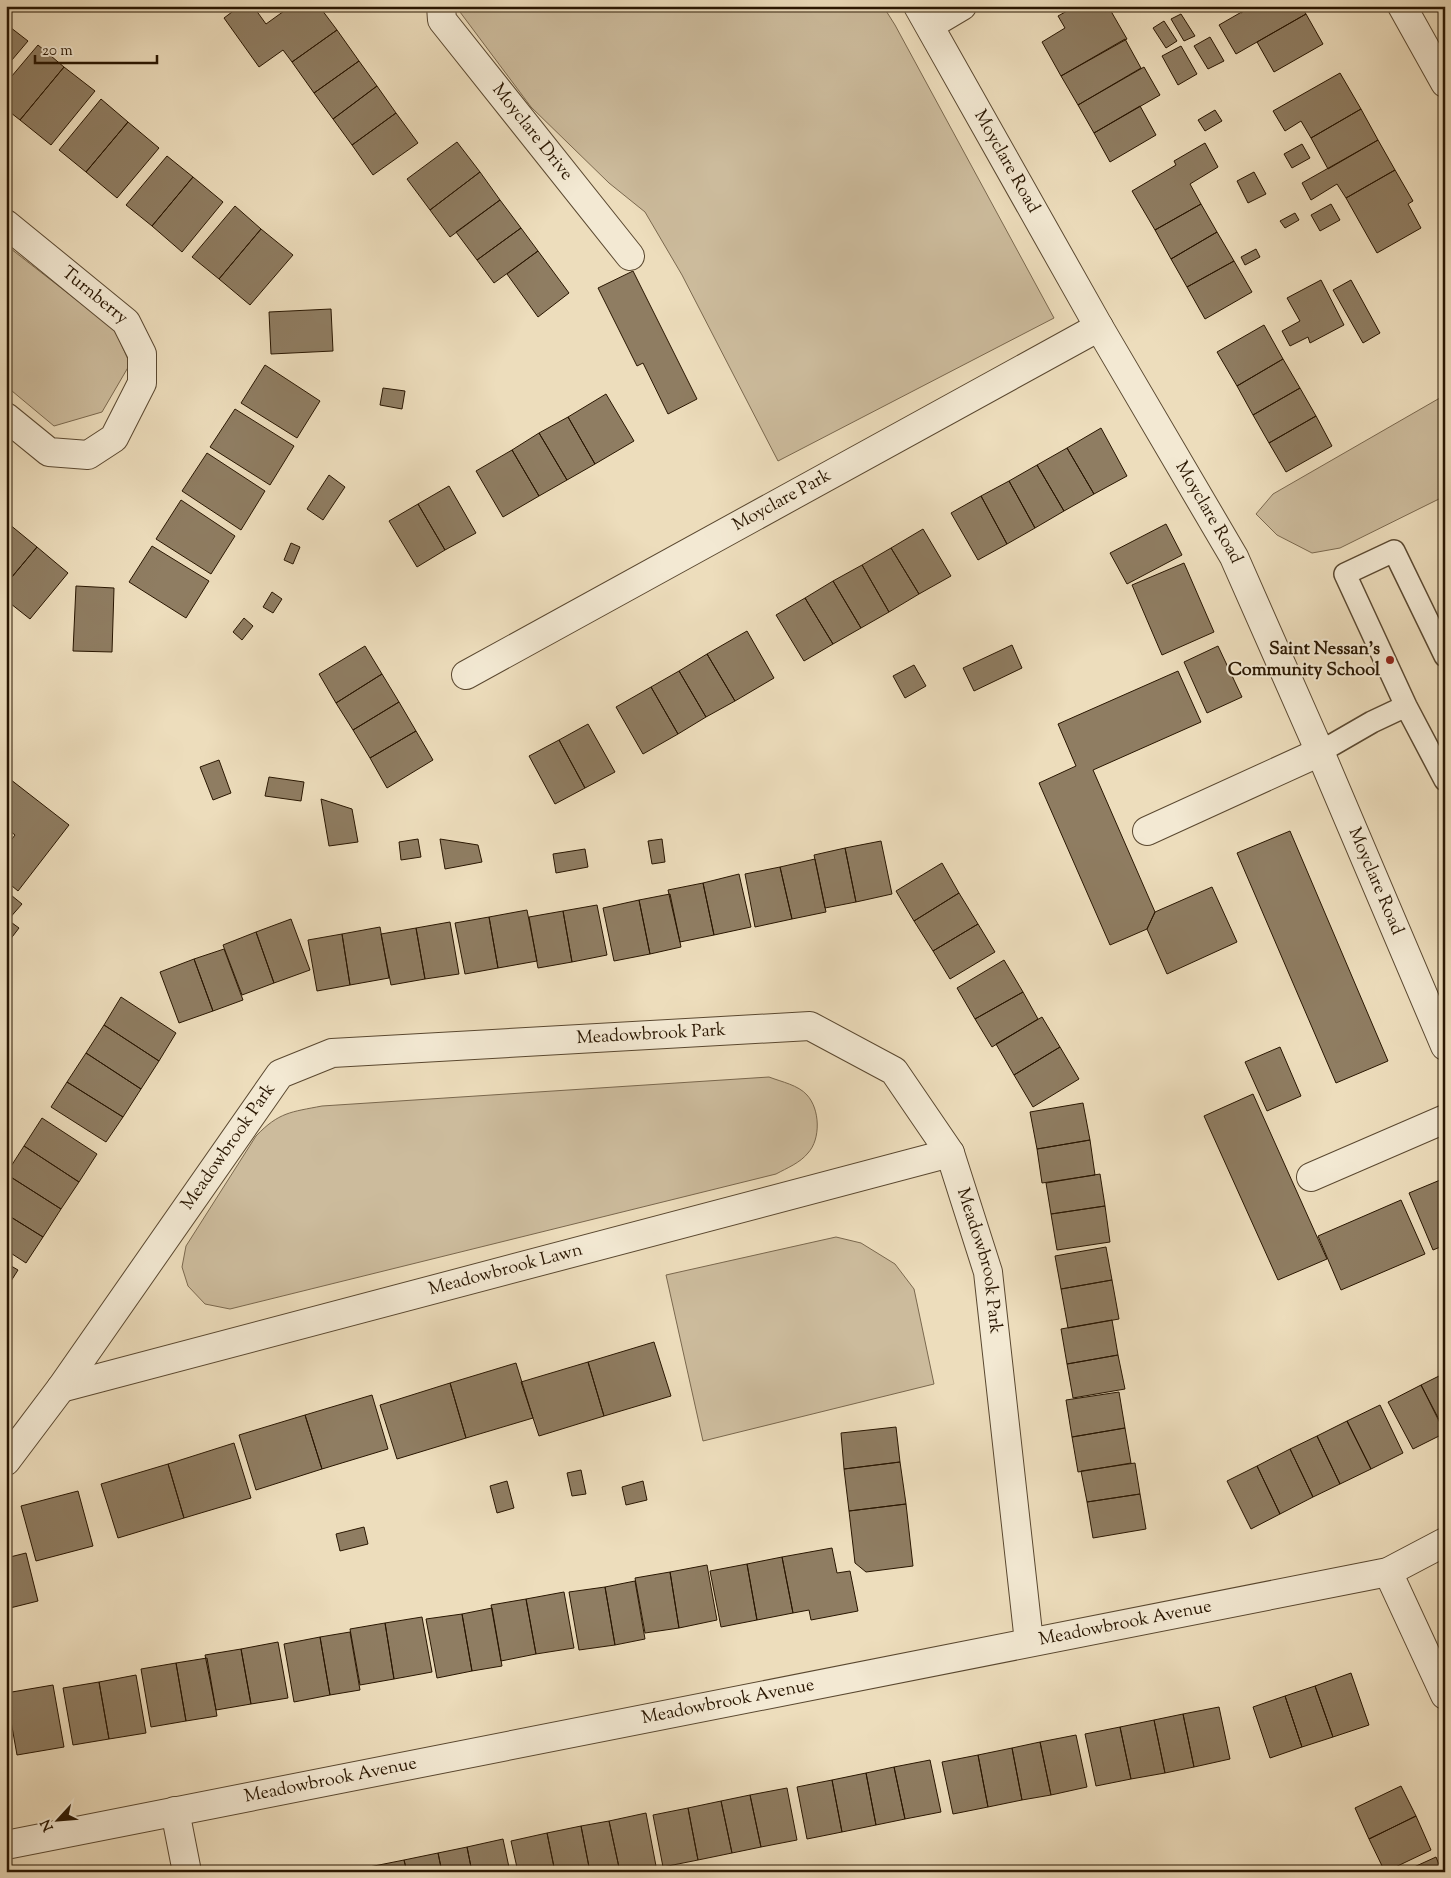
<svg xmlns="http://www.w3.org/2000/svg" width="1451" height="1878" font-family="'Sorts Mill Goudy',serif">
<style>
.green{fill:#ccbb9c;stroke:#7a684e}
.building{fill:#8f7d62;stroke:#291601}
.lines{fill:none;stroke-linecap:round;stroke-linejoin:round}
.lane-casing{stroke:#5a4830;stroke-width:24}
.street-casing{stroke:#5a4830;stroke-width:30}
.lane{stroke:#f3e9d3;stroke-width:21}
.street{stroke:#f3e9d3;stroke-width:28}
.poi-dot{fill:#8f2418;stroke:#f3e9d3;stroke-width:2}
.labels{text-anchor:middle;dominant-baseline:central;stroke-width:4;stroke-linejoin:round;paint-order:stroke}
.street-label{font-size:18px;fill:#291601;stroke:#f3e9d3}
.poi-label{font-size:18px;font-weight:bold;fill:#291601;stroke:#f3e9d3;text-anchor:end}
</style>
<rect width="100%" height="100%" fill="#edddbc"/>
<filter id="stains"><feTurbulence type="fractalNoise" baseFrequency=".004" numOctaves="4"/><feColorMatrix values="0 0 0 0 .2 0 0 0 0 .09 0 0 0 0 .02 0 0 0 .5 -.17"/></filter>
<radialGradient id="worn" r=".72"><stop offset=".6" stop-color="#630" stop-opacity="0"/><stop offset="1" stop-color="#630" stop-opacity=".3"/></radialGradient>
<path class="green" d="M468 6H883L895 25 1054 318 778 461 682 275 645 212 609 183 531 107 460 12Z
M6 245 115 330 130 364 102 412 54 426 6 386Z
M1445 395V496L1340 548 1312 553 1277 535 1256 514 1273 494Z
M769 1077C782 1082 798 1085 807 1095 820 1109 821 1139 808 1153 800 1163 787 1168 776 1174L230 1309 205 1304 188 1286 182 1267 186 1246 256 1136C279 1112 291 1112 322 1106Z
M836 1237 861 1243 895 1264 914 1289 934 1384 703 1441 666 1275Z"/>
<path class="building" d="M240 6H253L266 24 291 6H319L337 30 292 62 283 50 259 67 224 18Z
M1076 6H1108L1127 39 1061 76 1042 42 1065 28 1058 16Z
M1166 6H1178L1169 11Z
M1237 6H1252L1241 13Z
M1252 6H1301L1306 14 1236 54 1219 25Z
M1181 14 1195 36 1184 41 1171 19Z
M1306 14 1323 44 1274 72 1257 42Z
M1164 21 1177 41 1166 48 1153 28Z
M6 24 28 41 6 67Z
M337 30 359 61 314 93 292 62Z
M1210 37 1224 61 1208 69 1194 46Z
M1125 39 1141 68 1078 105 1061 76Z
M38 45 64 67 20 120 6 109V83Z
M1181 46 1197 74 1178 85 1162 56Z
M359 61 377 86 333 119 314 93Z
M64 67 95 91 51 145 20 120Z
M1144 67 1160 95 1094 133 1078 105Z
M1340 73 1361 109 1311 138 1301 121 1285 131 1273 111Z
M377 86 396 113 352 145 333 119Z
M101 99 128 122 86 172 59 150Z
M1140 106 1156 135 1110 162 1094 133Z
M1361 109 1378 140 1328 169 1311 138Z
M1215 110 1222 121 1205 131 1198 120Z
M396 113 418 143 373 175 352 145Z
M128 122 159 148 117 198 86 172Z
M1378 140 1395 170 1346 198 1337 184 1311 200 1302 183Z
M457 142 480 172 430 210 407 179Z
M1205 143 1218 167 1190 184 1201 204 1155 230 1132 191 1176 165 1174 161Z
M1302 144 1310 158 1292 168 1284 154Z
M167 156 193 177 152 226 126 205Z
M1395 170 1413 201 1408 204 1421 228 1377 253 1346 198Z
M480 172 500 200 450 237 430 210Z
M1254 172 1266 194 1248 203 1237 181Z
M193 177 223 202 182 252 152 226Z
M500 200 521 228 477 260 456 232Z
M1201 204 1217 232 1171 259 1155 230Z
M1331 204 1340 220 1320 231 1311 215Z
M235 206 261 229 219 279 192 257Z
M1295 213 1299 220 1285 228 1280 221Z
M521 228 538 251 494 283 477 260Z
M261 229 293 255 250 305 219 279Z
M1217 232 1234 261 1187 287 1171 259Z
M1256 249 1260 257 1245 265 1241 257Z
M538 251 569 293 538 317 507 274Z
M1234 261 1252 292 1205 319 1187 287Z
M633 271 697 399 668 414 643 363 637 366 598 288Z
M1321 280 1344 325 1310 343 1308 337 1290 346 1282 331 1300 321 1287 298Z
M1351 280 1380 333 1363 343 1333 290Z
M331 309 333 351 271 354 269 312Z
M1264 325 1283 359 1237 386 1217 352Z
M1283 359 1300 388 1253 415 1237 386Z
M265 365 320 401 297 438 241 403Z
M383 388 405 391 402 409 380 405Z
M1300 388 1316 416 1269 443 1253 415Z
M606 394 634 441 595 464 568 417Z
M235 409 294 446 270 485 210 447Z
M1316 416 1332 446 1286 472 1269 443Z
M568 417 595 464 567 480 539 433Z
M1101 428 1127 476 1094 494 1067 448Z
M539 433 567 480 539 496 512 450Z
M1067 448 1094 494 1064 511 1037 465Z
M512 450 539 496 503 517 476 471Z
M207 453 265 491 241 530 182 491Z
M1037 465 1064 511 1035 528 1009 481Z
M329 475 345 487 323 520 307 509Z
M1009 481 1035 528 1007 544 981 496Z
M449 486 476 533 445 550 418 504Z
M981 496 1007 544 978 560 951 513Z
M181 500 235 536 211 574 156 539Z
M418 504 445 550 417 567 389 521Z
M9 524 37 547 6 584V528Z
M1166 524 1182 555 1127 584 1110 553Z
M923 529 951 576 919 594 891 548Z
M291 543 300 547 293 564 284 560Z
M152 546 209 581 186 618 129 582Z
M37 547 68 573 30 619 6 600V584Z
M891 548 919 594 889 612 862 565Z
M1184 563 1214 632 1162 655 1132 585Z
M862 565 889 612 861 628 833 581Z
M833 581 861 628 833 644 805 598Z
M76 586 114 588 112 652 73 651Z
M272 592 282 599 273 613 263 607Z
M805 598 833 644 804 661 776 615Z
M244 618 253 626 242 640 233 632Z
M747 631 774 678 735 701 707 654Z
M1012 645 1022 668 974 691 963 668Z
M365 646 382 674 336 703 319 674Z
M1218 646 1242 697 1207 713 1184 662Z
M707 654 735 701 706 717 679 671Z
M914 665 926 686 905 698 893 676Z
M679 671 706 717 678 734 651 687Z
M1178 671 1201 722 1093 770 1155 912 1147 929 1110 945 1039 783 1076 766 1058 724Z
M382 674 399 702 353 730 336 703Z
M651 687 678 734 643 754 616 707Z
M399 702 416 731 370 758 353 730Z
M588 724 615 772 585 788 559 740Z
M416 731 433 760 387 788 370 758Z
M559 740 585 788 555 804 529 756Z
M219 760 231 793 213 800 200 767Z
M6 776 69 825 18 891 6 881V847L15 835 6 828Z
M269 777 304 782 301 801 265 796Z
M321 799 352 809 358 842 329 846Z
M1290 831 1388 1061 1336 1083 1237 853Z
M418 839 421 857 401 860 399 842Z
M440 839 478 845 482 862 445 869Z
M662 839 665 862 652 864 648 841Z
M881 841 892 894 856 902 845 848Z
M845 848 856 902 825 908 814 855Z
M585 849 588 867 556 873 553 854Z
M815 859 826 912 792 919 780 867Z
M942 863 959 893 914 921 896 891Z
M780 867 792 919 755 927 745 874Z
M739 874 751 927 714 935 703 883Z
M703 883 714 935 680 942 668 890Z
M1212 887 1237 942 1167 974 1147 929 1155 912Z
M6 891 22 904 8 920 19 928 6 945Z
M959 893 978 924 933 951 914 921Z
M670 894 681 947 650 954 639 900Z
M639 900 650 954 614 961 603 908Z
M597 905 607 955 572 962 563 911Z
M527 910 537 961 498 968 489 917Z
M563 911 572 962 538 968 529 917Z
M489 917 498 968 465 974 455 923Z
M291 919 310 970 274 983 256 932Z
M450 922 459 974 425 979 416 928Z
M978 924 995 952 950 979 933 951Z
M380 927 389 978 350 985 342 934Z
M416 928 425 979 391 985 381 934Z
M256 932 274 983 242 995 223 945Z
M342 934 350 985 317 991 308 940Z
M224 949 243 1000 213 1011 194 959Z
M194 959 213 1011 179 1023 160 972Z
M1004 960 1023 992 975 1019 957 988Z
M1023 992 1038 1019 992 1047 975 1019Z
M121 997 176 1033 159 1061 104 1025Z
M1042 1017 1060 1047 1014 1075 996 1044Z
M104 1025 159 1061 141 1089 86 1053Z
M1060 1047 1079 1079 1033 1107 1014 1075Z
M1280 1047 1301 1096 1267 1111 1245 1062Z
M86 1053 141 1089 123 1117 67 1082Z
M67 1082 123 1117 106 1142 51 1107Z
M1253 1094 1327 1259 1278 1280 1204 1116Z
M1083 1103 1090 1140 1037 1149 1030 1112Z
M42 1118 97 1154 79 1182 24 1146Z
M1090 1140 1095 1175 1042 1183 1037 1149Z
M24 1146 79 1182 61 1209 6 1174Z
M6 1174 61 1209 43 1237 6 1214Z
M1100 1174 1105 1206 1051 1214 1046 1183Z
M1445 1178V1245L1433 1250 1409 1193Z
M1401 1200 1425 1254 1341 1290 1318 1236Z
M1105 1206 1110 1242 1057 1250 1051 1214Z
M6 1214 43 1237 26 1263 6 1250Z
M1106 1247 1112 1280 1061 1289 1055 1256Z
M6 1263 18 1270 6 1289Z
M1112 1280 1119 1319 1068 1328 1061 1289Z
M1112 1320 1118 1355 1067 1364 1061 1329Z
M654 1342 671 1396 604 1416 588 1362Z
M1118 1355 1125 1389 1073 1398 1067 1364Z
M588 1362 604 1416 539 1436 521 1382Z
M516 1363 533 1418 466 1438 450 1383Z
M1445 1373V1431L1421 1385Z
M450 1383 466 1438 397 1459 380 1405Z
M1421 1385 1445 1433 1413 1449 1388 1402Z
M1119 1392 1125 1428 1072 1437 1066 1400Z
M372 1395 388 1449 322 1469 305 1415Z
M1380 1405 1403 1453 1371 1469 1347 1421Z
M305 1415 322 1469 256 1490 239 1435Z
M1347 1421 1371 1469 1340 1484 1317 1436Z
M896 1427 900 1462 844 1469 841 1433Z
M1125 1428 1131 1463 1078 1472 1072 1437Z
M1317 1436 1340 1484 1313 1497 1290 1449Z
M234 1443 251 1498 184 1518 168 1464Z
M1290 1449 1313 1497 1280 1514 1257 1466Z
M900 1462 906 1504 849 1511 844 1469Z
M1135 1463 1140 1494 1087 1502 1081 1471Z
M168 1464 184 1518 118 1538 101 1484Z
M1257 1466 1280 1514 1251 1529 1227 1481Z
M581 1470 586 1494 572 1496 567 1473Z
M507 1481 514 1508 497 1513 490 1486Z
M643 1481 647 1500 626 1505 622 1487Z
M78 1491 93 1546 36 1561 21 1506Z
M1140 1494 1146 1529 1093 1538 1087 1502Z
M906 1504 913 1566 866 1572 855 1563 849 1511Z
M364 1527 368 1544 340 1551 336 1534Z
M832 1548 837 1573 850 1571 858 1611 811 1620 809 1610 793 1613 782 1557Z
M26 1553 38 1601 6 1609V1558Z
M782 1557 793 1613 757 1620 747 1564Z
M747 1564 757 1620 721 1627 710 1571Z
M707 1565 717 1620 679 1628 670 1572Z
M670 1572 679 1628 645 1633 635 1578Z
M635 1581 645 1639 615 1645 605 1587Z
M605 1587 615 1645 579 1650 569 1592Z
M564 1592 574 1648 536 1654 526 1599Z
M526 1599 536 1654 501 1661 491 1605Z
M492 1608 502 1666 472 1671 462 1614Z
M462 1614 472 1671 437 1678 426 1619Z
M422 1617 432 1672 394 1679 385 1623Z
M385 1623 394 1679 360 1685 350 1629Z
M350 1632 360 1690 330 1695 320 1637Z
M320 1637 330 1695 294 1702 284 1644Z
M278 1642 288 1698 251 1704 241 1649Z
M241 1649 251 1704 216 1710 205 1655Z
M207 1658 217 1716 186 1721 176 1663Z
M176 1663 186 1721 151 1727 141 1669Z
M1351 1673 1369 1725 1333 1737 1315 1686Z
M136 1675 146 1733 109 1739 99 1682Z
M99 1682 109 1739 73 1745 63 1688Z
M53 1685 64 1747 17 1755 6 1693Z
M1315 1686 1333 1737 1302 1747 1285 1696Z
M1285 1696 1302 1747 1270 1758 1253 1707Z
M1219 1707 1230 1759 1194 1767 1183 1714Z
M1183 1714 1194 1767 1165 1773 1154 1720Z
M1154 1720 1165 1773 1131 1779 1120 1727Z
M1120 1727 1131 1779 1096 1786 1085 1734Z
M1076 1735 1087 1787 1051 1795 1040 1742Z
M1040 1742 1051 1795 1022 1800 1012 1748Z
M1012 1748 1022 1800 988 1807 978 1755Z
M978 1755 988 1807 953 1814 942 1762Z
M930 1760 941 1812 905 1819 894 1767Z
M894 1767 905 1819 876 1825 866 1773Z
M866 1773 876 1825 842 1832 832 1780Z
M832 1780 842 1832 807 1839 797 1787Z
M1401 1786 1416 1816 1369 1839 1355 1808Z
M787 1788 797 1840 761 1847 750 1795Z
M750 1795 761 1847 732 1853 721 1801Z
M721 1801 732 1853 698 1860 688 1808Z
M688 1808 698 1860 663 1867 653 1815Z
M646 1813 656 1866 620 1872 609 1821Z
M1416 1816 1431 1850 1385 1872 1369 1839Z
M609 1821 620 1872H590L581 1826Z
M581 1826 590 1872H555L547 1833Z
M547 1833 555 1872H518L511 1841Z
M503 1839 510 1872H472L467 1847Z
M467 1847 472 1872H442L438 1853Z
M438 1853 442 1872H407L404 1860Z
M1436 1857 1442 1872H1403Z
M404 1860 407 1872H370L369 1867Z
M1241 1867 1243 1872H1231Z"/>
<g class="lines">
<g class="lane-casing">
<path id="lane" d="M1445 656 1394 551 1345 574 1406 706 1445 780
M1320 752 1372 722 1406 706"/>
</g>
<g class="street-casing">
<g id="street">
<path id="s1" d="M441 6 442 20 630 256"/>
<path id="s2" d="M918 6 1099 327 1234 557 1320 752 1445 1046"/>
<path d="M1402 6 1445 83"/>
<path d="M930 25 962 6"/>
<path id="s3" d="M6 224 126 322 142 354V383L114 438 88 455 49 452 6 417"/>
<path id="s4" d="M466 675 1099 327"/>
<path d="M1147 831 1320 752"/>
<path d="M1311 1177 1445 1119"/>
<path id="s5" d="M61 1388 950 1153"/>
<path id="s6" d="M6 1461 61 1388 280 1074 332 1053 810 1026 894 1071 950 1153 988 1272 1029 1642"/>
<path d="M1388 1572 1445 1695"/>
<path d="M175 1811 187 1872"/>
<path id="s7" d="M6 1845 1388 1572 1445 1542"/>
</g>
</g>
<use href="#lane" class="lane"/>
<use href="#street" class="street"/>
</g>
<circle class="poi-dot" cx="1390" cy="660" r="5"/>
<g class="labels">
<g class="street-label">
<text stroke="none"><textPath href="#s1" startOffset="158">Moyclare Drive</textPath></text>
<text stroke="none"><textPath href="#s2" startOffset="179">Moyclare Road</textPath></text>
<text stroke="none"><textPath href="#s3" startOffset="114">Turnberry</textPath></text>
<text stroke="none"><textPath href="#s4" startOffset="361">Moyclare Park</textPath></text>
<text stroke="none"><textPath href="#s2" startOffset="584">Moyclare Road</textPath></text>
<text stroke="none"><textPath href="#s2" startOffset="989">Moyclare Road</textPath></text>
<text stroke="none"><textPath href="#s6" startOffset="850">Meadowbrook Park</textPath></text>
<text stroke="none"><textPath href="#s6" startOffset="385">Meadowbrook Park</textPath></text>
<text stroke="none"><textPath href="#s6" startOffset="1316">Meadowbrook Park</textPath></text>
<text stroke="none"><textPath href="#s5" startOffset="460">Meadowbrook Lawn</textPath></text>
<text stroke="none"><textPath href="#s7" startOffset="1141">Meadowbrook Avenue</textPath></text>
<text stroke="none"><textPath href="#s7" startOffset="736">Meadowbrook Avenue</textPath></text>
<text stroke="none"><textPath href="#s7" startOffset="331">Meadowbrook Avenue</textPath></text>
</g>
<g class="poi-label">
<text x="1380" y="650">Saint Nessan's<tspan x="1380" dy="21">Community School</tspan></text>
</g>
</g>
<rect width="1451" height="1878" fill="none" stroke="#edddbc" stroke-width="25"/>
<rect x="8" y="8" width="1436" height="1863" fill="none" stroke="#291601" stroke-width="2.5"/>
<rect x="12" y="12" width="1426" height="1853" fill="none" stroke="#291601"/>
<g transform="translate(58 1820) rotate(244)" stroke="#f3e9d3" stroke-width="4" paint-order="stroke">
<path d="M0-4L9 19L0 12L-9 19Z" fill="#291601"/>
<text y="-8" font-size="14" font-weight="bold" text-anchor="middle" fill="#291601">N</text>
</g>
<path d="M35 55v8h122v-8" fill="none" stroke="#291601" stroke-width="2.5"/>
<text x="42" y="55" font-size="15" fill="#291601" stroke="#f3e9d3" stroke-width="4" paint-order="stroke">20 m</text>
<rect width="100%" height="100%" filter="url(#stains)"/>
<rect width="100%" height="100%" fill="url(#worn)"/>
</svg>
